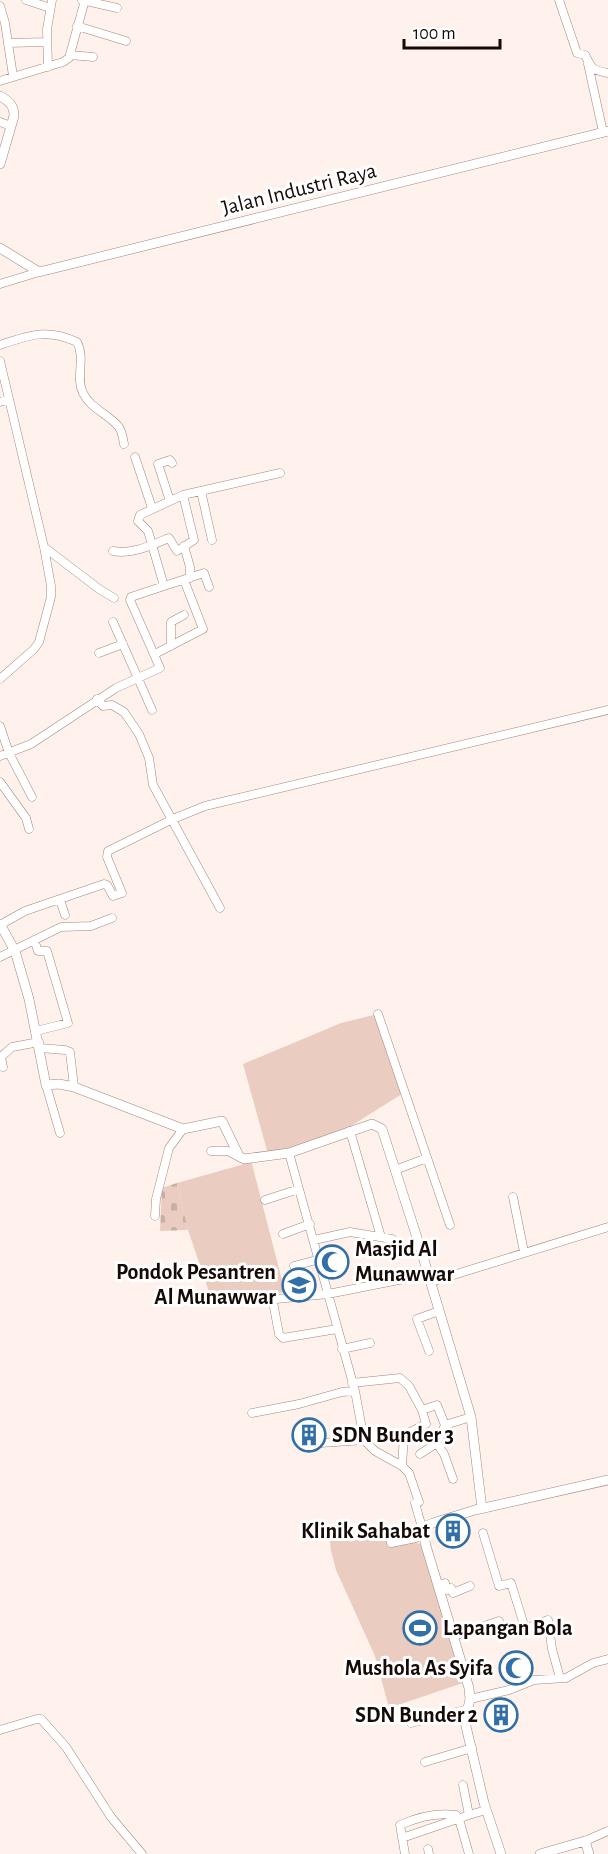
<svg xmlns="http://www.w3.org/2000/svg" width="608" height="1854" font-family="'Alegreya Sans',sans-serif">
<style>
.green{fill:#ebccc0}
.cemetery{fill:url(#cemetery-stones)}
.lines{fill:none;stroke-linecap:round;stroke-linejoin:round}
.minor-casing{stroke:#a6867a;stroke-width:9}
.tertiary-casing{stroke:#a6867a;stroke-width:10}
.minor{stroke:#fff;stroke-width:8}
.tertiary{stroke:#fff;stroke-width:9}
.labels{text-anchor:middle;dominant-baseline:central;stroke-width:6;stroke-linejoin:round;paint-order:stroke}
.street-label{font-size:22px;fill:#150a07;stroke:#fff}
.poi-label{font-size:22px;font-weight:bold;fill:#150a07;stroke:#fff;text-anchor:end}
</style>
<defs>
<pattern id="cemetery-stones" width="16" height="16" patternUnits="userSpaceOnUse" patternTransform="scale(1.5)"><rect width="16" height="16" fill="#ebccc0"/><path d="M2 7V4a2 2 0 0 1 4 0v3zM10 15v-3a2 2 0 0 1 4 0v3z" fill="#c9aea4"/></pattern>
</defs>
<rect width="100%" height="100%" fill="#fff1eb"/>
<path class="green" d="M378 1014 405 1092 332 1138 268 1154 243 1064 341 1023Z
M251 1160 285 1292 213 1304 188 1230 177 1183 241 1165Z
M329 1529 422 1544 463 1683 389 1708 375 1656 336 1570 331 1551Z"/>
<path class="cemetery" d="M177 1183 188 1230 160 1231 162 1188Z"/>
<g class="lines">
<g class="minor-casing">
<path id="minor" d="M26 0 50 8
M82 0 117 8
M559 0 577 53 585 55C592 68 591 70 608 73
M0 6 5 23 8 43
M77 26 126 41
M70 55 93 57
M588 64 603 132
M48 67 47 29 52 0
M13 76 8 43 47 42
M0 81 63 62 69 58 85 0
M0 122 11 126
M0 284 39 272
M0 345C29 335 47 328 77 342 86 359 75 377 83 393 91 409 107 413 118 426 122 430 123 438 124 444
M0 361 44 547 51 586V597L39 642 34 649 0 679
M0 402 9 399
M135 457 152 508
M201 491 212 540
M170 501 158 464 170 460 172 463
M184 546 190 567V578
M44 547 99 589 114 598
M113 551C131 555 152 545 169 538L177 551 194 540 183 495
M164 586 204 573 209 587
M113 622 152 710
M171 646V622L184 615
M99 653 123 644
M155 654 203 629 184 580
M97 699 103 706 112 705 124 712 139 734 149 758 153 785 220 908
M0 726 9 753 32 797
M0 756 31 744 116 688 160 668 130 600 131 597 164 586 148 531 138 521 140 515 183 495 280 473
M0 782 26 818 29 829
M60 900 65 915
M0 925 25 911 104 884 107 885 113 896 122 893 107 857 108 851 173 819 205 806 608 710
M34 940 38 951H47L68 1023 36 1031
M0 957 61 927 91 926 112 918
M378 1014 450 1225
M40 1048 65 1050 70 1052 74 1087
M3 1067 1 1057 12 1047 39 1042
M46 1085 60 1133
M350 1131 381 1237
M211 1151H228L241 1158
M289 1153 355 1391 364 1440 375 1451 402 1466 409 1473 419 1502 415 1503 423 1531 416 1538 391 1543
M395 1170 427 1158
M513 1197 524 1252
M265 1200 299 1189
M155 1216 156 1199 169 1148 183 1129
M283 1234 310 1224
M314 1240 350 1232 392 1239
M294 1266 320 1259
M431 1282 608 1227
M337 1329 283 1338 279 1334 273 1302 276 1299 328 1294 429 1274
M342 1349 370 1343
M429 1351 417 1319 439 1311
M352 1383 400 1378 409 1386 422 1410
M252 1413 299 1404 342 1392 355 1391
M306 1444 364 1440
M420 1454 437 1443
M402 1466 404 1435 426 1424 422 1410 437 1405 445 1425
M453 1479 444 1454 437 1443 445 1425 471 1417
M483 1533 499 1586 511 1583 524 1625 530 1627 548 1620 552 1649 560 1678
M439 1585 445 1583 447 1590 451 1588 453 1593 470 1586
M454 1636 499 1621 503 1632 524 1625
M470 1699 509 1690 534 1680 566 1678 593 1663 608 1659
M411 1723 469 1709
M0 1730 37 1719H41L66 1747 111 1817 142 1854
M425 1762 472 1748
M463 1785 469 1815 486 1810
M402 1838 469 1815
M585 1841 608 1831
M428 1849 429 1854
M405 1854 400 1825C418 1817 436 1812 456 1815L459 1819 469 1854"/>
</g>
<g class="tertiary-casing">
<path id="tertiary" d="M0 96C9 101 14 105 14 116L0 164
M0 248 39 272 608 131
M0 924 15 951 29 999 46 1085 59 1084 74 1087 183 1129 222 1121 239 1156 244 1159 289 1153 372 1124 382 1129 421 1250 471 1417 482 1509
M501 1854 484 1803 465 1722 470 1699 469 1688 426 1546 423 1531 426 1526 433 1523 475 1510 608 1480
M540 1854 585 1841 589 1854"/>
</g>
<use href="#minor" class="minor"/>
<use href="#tertiary" class="tertiary"/>
</g>
<defs>
<g id="mosque-ring" transform="scale(1.725)"><circle r="9.5" fill="#fff" stroke="#316fa6" stroke-width="1.5"/><path d="M3.5-4.9A6 6 0 1 0 3.5 4.9A5 5 0 1 1 3.5-4.9Z" fill="#316fa6"/></g>
<g id="school-ring" transform="scale(1.725)"><circle r="9.5" fill="#fff" stroke="#316fa6" stroke-width="1.5"/><path d="M0-5L7-2L0 1L-7-2ZM-4 1L0 2.5L4 1V4Q0 6-4 4Z" fill="#316fa6"/></g>
<g id="building-ring" transform="scale(1.725)"><circle r="9.5" fill="#fff" stroke="#316fa6" stroke-width="1.5"/><path d="M-4-6H4V6H1V3H-1V6H-4ZM-2.5-4.3h1.7v1.8h-1.7ZM.8-4.3h1.7v1.8H.8ZM-2.5-1h1.7V.8h-1.7ZM.8-1h1.7V.8H.8Z" fill="#316fa6"/></g>
<g id="stadium-ring" transform="scale(1.725)"><circle r="9.5" fill="#fff" stroke="#316fa6" stroke-width="1.5"/><path d="M0-5a6.5 5 0 1 0 0 10a6.5 5 0 1 0 0-10ZM-3.5-1.8h7v3.6h-7Z" fill="#316fa6"/></g>
</defs>
<g fill-rule="evenodd">
<use href="#mosque-ring" x="332" y="1262"/>
<use href="#school-ring" x="299" y="1285"/>
<use href="#building-ring" x="309" y="1435"/>
<use href="#building-ring" x="453" y="1531"/>
<use href="#stadium-ring" x="420" y="1628"/>
<use href="#mosque-ring" x="516" y="1668"/>
<use href="#building-ring" x="501" y="1715"/>
</g>
<g class="labels">
<g class="street-label">
<text transform="translate(299 189) rotate(-14)">Jalan Industri Raya</text>
</g>
<g class="poi-label">
<text x="355" y="1249" text-anchor="start">Masjid Al<tspan x="355" dy="25">Munawwar</tspan></text>
<text x="276" y="1272">Pondok Pesantren<tspan x="276" dy="25">Al Munawwar</tspan></text>
<text x="332" y="1435" text-anchor="start">SDN Bunder 3</text>
<text x="430" y="1531">Klinik Sahabat</text>
<text x="443" y="1628" text-anchor="start">Lapangan Bola</text>
<text x="493" y="1668">Mushola As Syifa</text>
<text x="478" y="1715">SDN Bunder 2</text>
</g>
</g>
<path d="M404 39v9h96v-9" fill="none" stroke="#150a07" stroke-width="3"/>
<text x="413" y="39" font-size="18" fill="#150a07" stroke="#ffffff" stroke-width="4.5" paint-order="stroke">100 m</text>
</svg>
